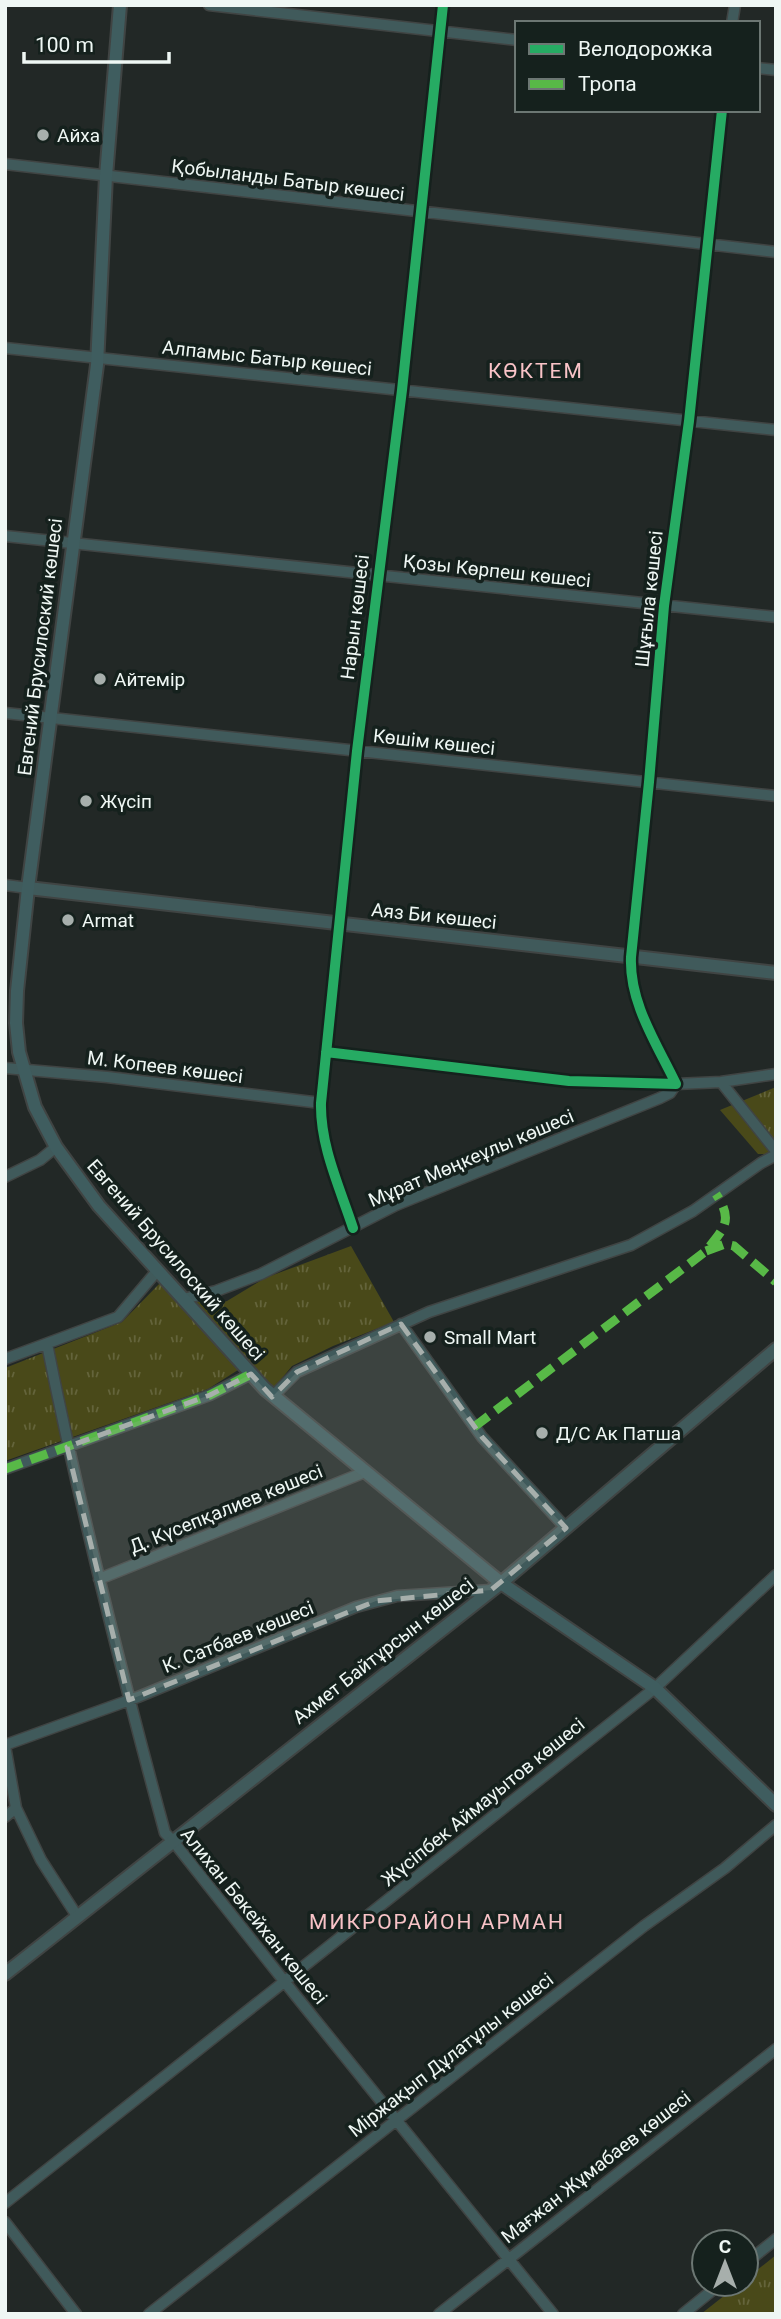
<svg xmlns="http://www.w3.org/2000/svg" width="781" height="2319" font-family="Roboto,sans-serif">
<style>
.grass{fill:url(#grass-tufts)}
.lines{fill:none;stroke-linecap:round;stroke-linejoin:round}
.minor-casing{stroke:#404443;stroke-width:13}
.tertiary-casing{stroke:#404443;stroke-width:16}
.secondary-casing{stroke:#404443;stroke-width:16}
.minor{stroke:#405a5b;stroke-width:10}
.tertiary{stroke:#405a5b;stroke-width:12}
.secondary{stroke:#3f5d5f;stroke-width:12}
.quiet{stroke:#58b947;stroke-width:9;stroke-dasharray:18 9;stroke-linecap:butt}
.cycleway-casing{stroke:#15211d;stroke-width:15}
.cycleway{stroke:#26ab63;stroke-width:10}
.marked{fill:#a7afac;fill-opacity:0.2;stroke:#a7afac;stroke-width:5;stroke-dasharray:14 9;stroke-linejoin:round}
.poi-dot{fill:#a7afac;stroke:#15211d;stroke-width:2.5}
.labels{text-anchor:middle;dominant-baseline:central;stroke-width:7;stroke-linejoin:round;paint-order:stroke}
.poi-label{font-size:19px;fill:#eff7f4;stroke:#15211d;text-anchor:start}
.street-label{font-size:19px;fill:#eff7f4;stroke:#15211d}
.neighbourhood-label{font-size:21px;letter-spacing:2px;fill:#f8c3c7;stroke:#15211d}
</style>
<defs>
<pattern id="grass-tufts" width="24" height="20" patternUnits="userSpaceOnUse" patternTransform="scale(1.75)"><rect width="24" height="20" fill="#494919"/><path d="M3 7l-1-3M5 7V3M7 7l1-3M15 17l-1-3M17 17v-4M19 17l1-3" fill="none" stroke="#64643b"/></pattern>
</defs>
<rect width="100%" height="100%" fill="#222826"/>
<path class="grass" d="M776 1087V1154H758L720 1110Z
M351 1246 394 1322 333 1346 292 1366 274 1388 194 1300 213 1305 227 1301 265 1278Z
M160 1283 238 1370 208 1389 5 1461V1368L122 1322Z
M776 2255V2314H701L739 2284H746V2279Z"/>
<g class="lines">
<g class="minor-casing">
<path id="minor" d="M209 5 517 40
M732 23 735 5
M758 68 776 70
M5 164 776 252
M5 348 776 430
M5 536 776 617
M5 713 776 796
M5 885 28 888
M326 1052 569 1081 676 1084C657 1044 629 1003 631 957L649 782 664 606 689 421 722 110
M5 1068 107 1077 321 1103
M721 1082 776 1151
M5 1177 40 1160 56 1147
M353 1228C340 1188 320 1146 321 1103L357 751 402 390 443 5
M183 1299 216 1291 261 1274 396 1205 660 1098 670 1093 676 1084 721 1082 776 1074
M401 1324 482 1437 566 1528
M47 1344C80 1509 121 1671 165 1833L173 1841 292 1991 553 2314
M5 1359 118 1317 157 1271
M273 1396 297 1372 429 1312 631 1245 693 1211 761 1163 776 1155
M5 1469 210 1395 251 1374
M99 1579 365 1472
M5 1745 138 1697 356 1607 397 1596 491 1590
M5 1746 16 1808 41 1860 77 1916
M5 1817 16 1808
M5 2203 655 1688 776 1575
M5 2222 76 2314
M746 2263 776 2239
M149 2314 644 1926 725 1868 776 1825
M439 2314 776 2049
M683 2314 720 2284"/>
</g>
<g class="tertiary-casing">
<path id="tertiary" d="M28 888 776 973
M5 1974 501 1583 776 1349"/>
</g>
<g class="secondary-casing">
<path id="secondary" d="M120 5 106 176 97 365 28 888 17 991 16 1023 19 1052 35 1107 56 1147 99 1206 265 1389 501 1583 655 1688 776 1805"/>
</g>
<use href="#minor" class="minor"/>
<use href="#tertiary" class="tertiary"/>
<use href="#secondary" class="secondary"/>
<path class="quiet" d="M706 1251 725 1244 734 1246 776 1282
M474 1427 706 1251C724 1228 734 1221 716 1194
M5 1469 210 1395 251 1374"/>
<g class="cycleway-casing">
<path id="cycleway" d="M326 1052 569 1081 676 1084C657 1044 629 1003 631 957L649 782 664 606 689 421 722 110
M353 1228C340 1188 320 1146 321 1103L357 751 402 390 443 5"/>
</g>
<use href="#cycleway" class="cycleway"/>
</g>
<path class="marked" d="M401 1324 482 1437 566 1528 491 1590 376 1601 129 1700 67 1447 210 1395 251 1374 272 1397 297 1372Z"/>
<g class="poi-dot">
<circle cx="43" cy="135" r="7"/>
<circle cx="100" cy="679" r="7"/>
<circle cx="86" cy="801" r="7"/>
<circle cx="68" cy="920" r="7"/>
<circle cx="430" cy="1337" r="7"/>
<circle cx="542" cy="1433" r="7"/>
</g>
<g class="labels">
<g class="poi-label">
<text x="57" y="135">Айха</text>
<text x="114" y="679">Айтемір</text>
<text x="100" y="801">Жүсіп</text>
<text x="82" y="920">Armat</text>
<text x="444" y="1337">Small Mart</text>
<text x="556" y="1433">Д/С Ак Патша</text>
</g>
<g class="street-label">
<text transform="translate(288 180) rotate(7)">Қобыланды Батыр көшесі</text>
<text transform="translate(267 358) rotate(6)">Алпамыс Батыр көшесі</text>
<text transform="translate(497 571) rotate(6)">Қозы Көрпеш көшесі</text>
<text transform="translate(649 599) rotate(-84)">Шұғыла көшесі</text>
<text transform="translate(355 617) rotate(-83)">Нарын көшесі</text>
<text transform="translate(40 647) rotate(-83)">Евгений Брусилоский көшесі</text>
<text transform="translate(434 742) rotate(6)">Көшім көшесі</text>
<text transform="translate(434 916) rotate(6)">Аяз Би көшесі</text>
<text transform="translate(165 1067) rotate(7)">М. Копеев көшесі</text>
<text transform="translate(471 1158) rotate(-23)">Мұрат Мөңкеұлы көшесі</text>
<text transform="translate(176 1260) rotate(49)">Евгений Брусилоский көшесі</text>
<text transform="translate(226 1509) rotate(-22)">Д. Күсепқалиев көшесі</text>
<text transform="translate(238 1637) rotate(-22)">К. Сатбаев көшесі</text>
<text transform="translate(383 1651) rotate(-38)">Ахмет Байтұрсын көшесі</text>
<text transform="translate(483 1802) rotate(-39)">Жүсіпбек Аймауытов көшесі</text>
<text transform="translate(254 1916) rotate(51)">Алихан Бөкейхан көшесі</text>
<text transform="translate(451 2055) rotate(-38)">Міржақып Дұлатұлы көшесі</text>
<text transform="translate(596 2167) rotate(-38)">Мағжан Жұмабаев көшесі</text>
</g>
<g class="neighbourhood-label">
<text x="536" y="371">КӨКТЕМ</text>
<text x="437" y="1922">МИКРОРАЙОН АРМАН</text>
</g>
</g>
<rect width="781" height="2319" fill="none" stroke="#eff7f4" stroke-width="14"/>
<rect x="515" y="21" width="245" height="91" fill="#15211d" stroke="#6c7773" stroke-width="2"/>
<rect x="529" y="44" width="35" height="10" fill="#26ab63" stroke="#6c7773" stroke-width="2"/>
<text x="578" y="56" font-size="21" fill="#eff7f4">Велодорожка</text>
<rect x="529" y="79" width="35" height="10" fill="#58b947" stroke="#6c7773" stroke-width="2"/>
<text x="578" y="91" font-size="21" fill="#eff7f4">Тропа</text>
<g transform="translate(725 2263)"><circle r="33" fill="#15211d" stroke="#6c7773" stroke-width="2"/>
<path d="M0-5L12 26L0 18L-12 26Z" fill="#a7afac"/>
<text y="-10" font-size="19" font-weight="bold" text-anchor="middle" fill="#eff7f4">С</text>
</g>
<path d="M24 52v10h145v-10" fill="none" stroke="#eff7f4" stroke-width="3.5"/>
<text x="35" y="52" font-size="21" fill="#eff7f4" stroke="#15211d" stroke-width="5" paint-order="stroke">100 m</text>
</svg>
